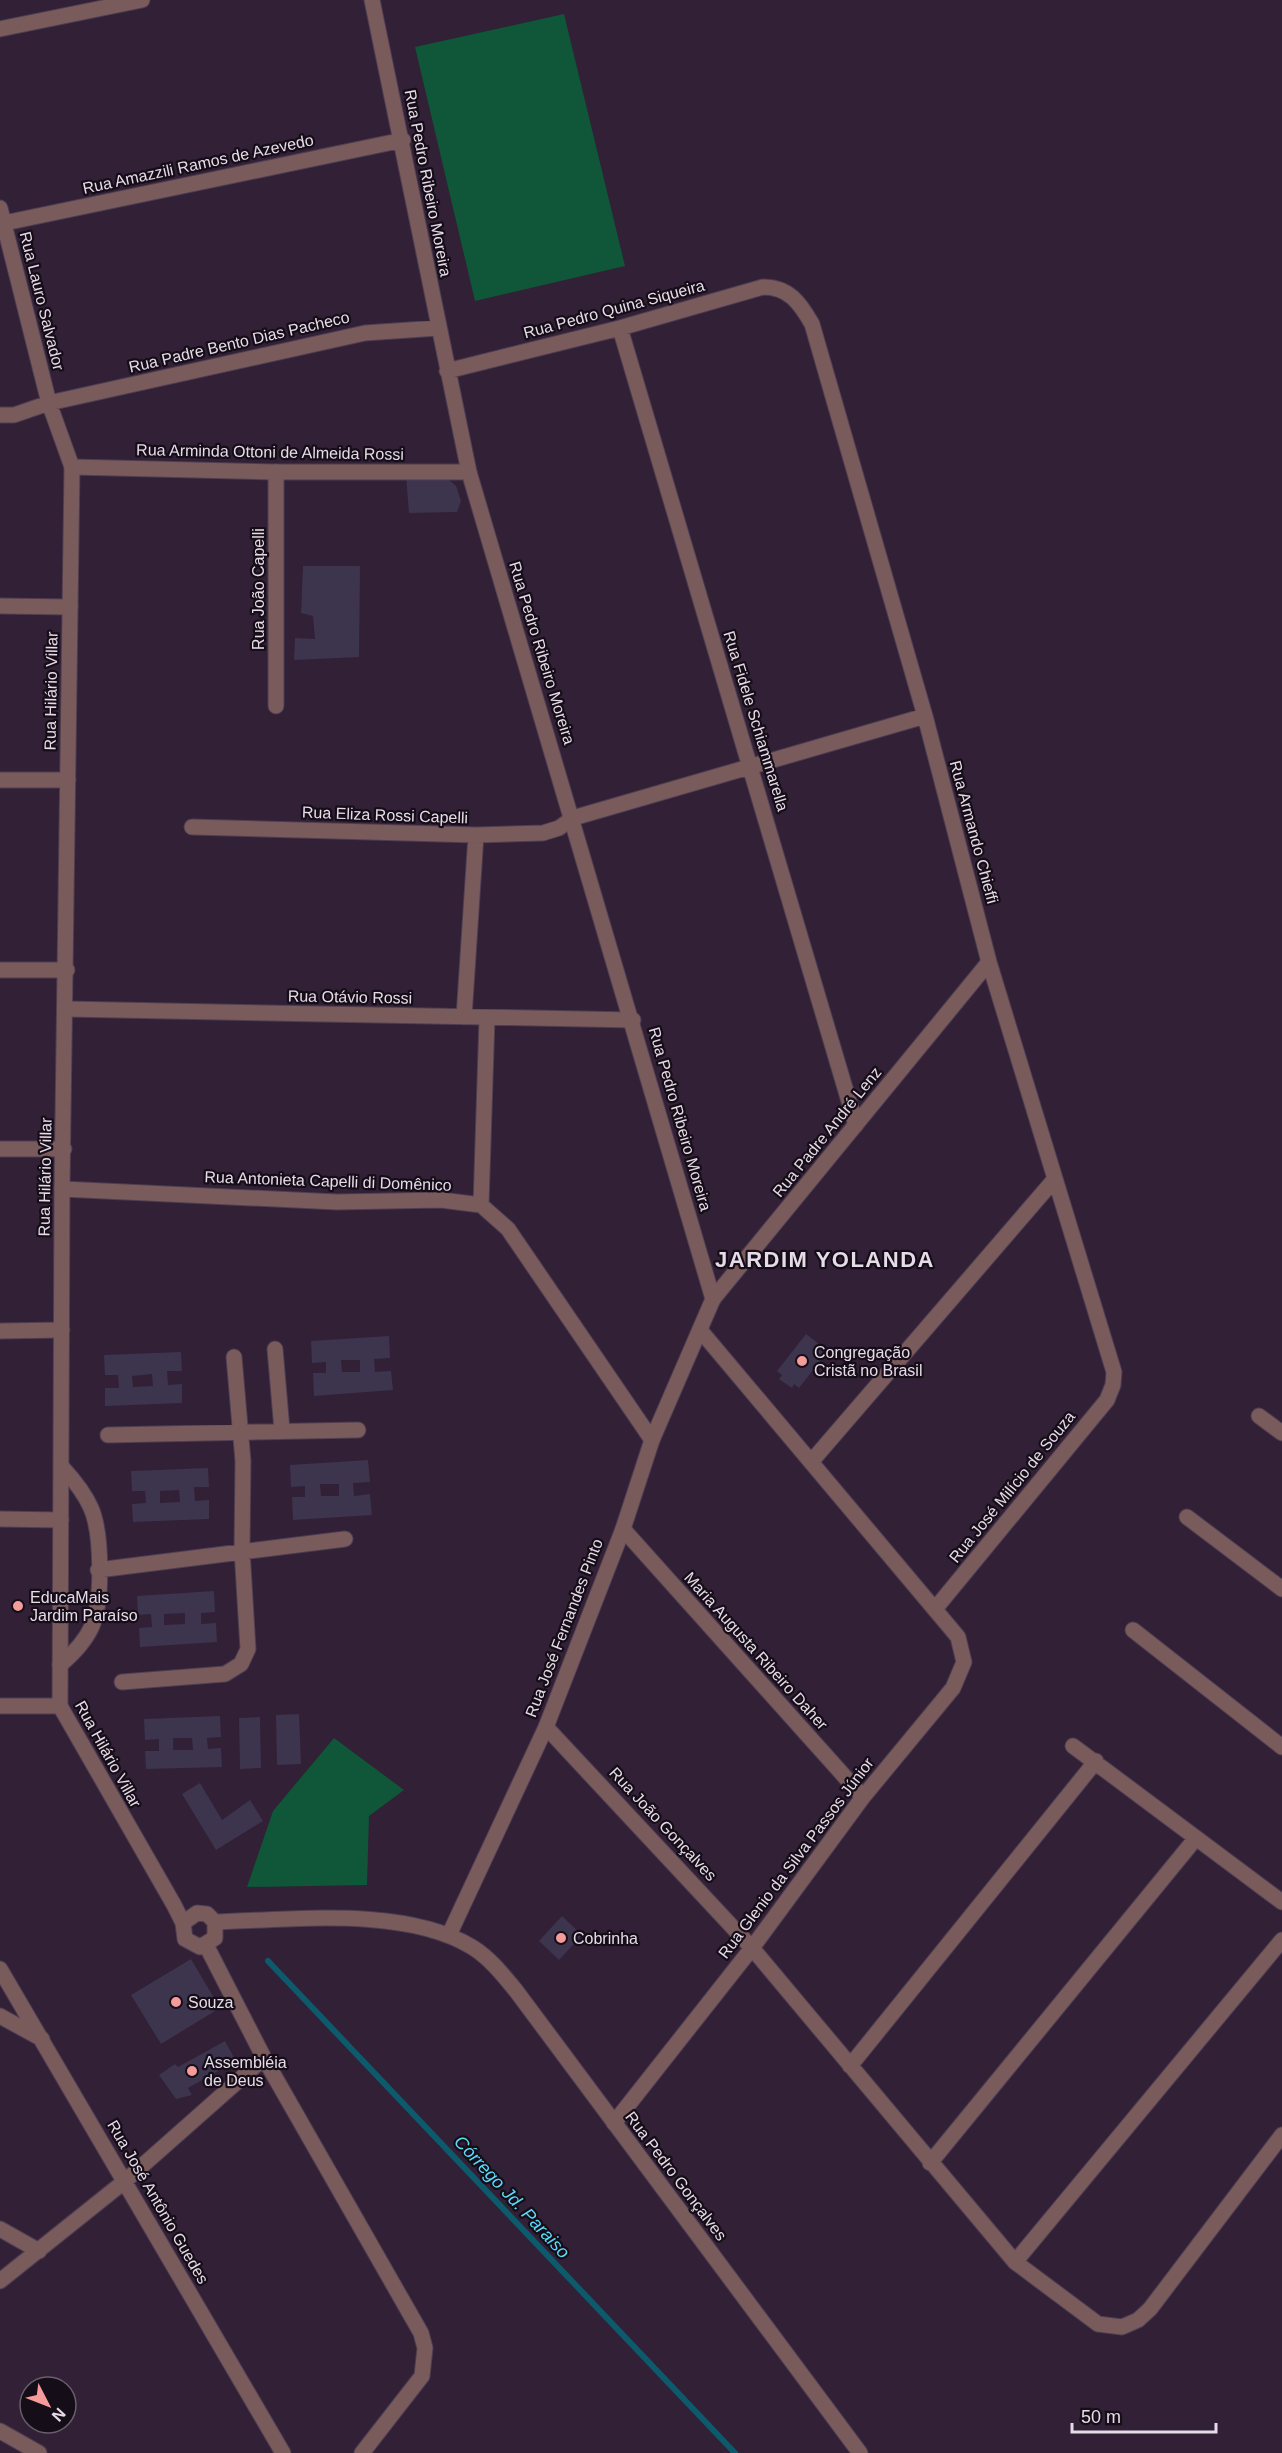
<svg xmlns="http://www.w3.org/2000/svg" width="1282" height="2453" font-family="Arial,sans-serif">
<style>
.green{fill:#105639}
.lines{fill:none;stroke-linecap:round;stroke-linejoin:round}
.stream{stroke:#0c5a6c;stroke-width:6}
.building{fill:#3d344e;fill-rule:evenodd}
.minor-casing{stroke:#4e3e53;stroke-width:17}
.tertiary-casing{stroke:#4e3e53;stroke-width:17}
.minor{stroke:#7a5b5b;stroke-width:15}
.tertiary{stroke:#7a5b5b;stroke-width:15}
.poi-dot{fill:#f59b99;stroke:#150d17;stroke-width:2}
.labels{text-anchor:middle;dominant-baseline:central;stroke-width:4.5;stroke-linejoin:round;paint-order:stroke}
.street-label{font-size:16px;fill:#e6dbe9;stroke:#150d17}
.poi-label{font-size:16px;fill:#e6dbe9;stroke:#150d17;text-anchor:start}
.water-label{font-size:18px;font-style:italic;fill:#58dbfd;stroke:#150d17}
.district-label{font-size:22px;font-weight:bold;letter-spacing:1.5px;fill:#e6dbe9;stroke:#150d17}
</style>
<rect width="100%" height="100%" fill="#312036"/>
<path class="green" d="M564 14 625 266 475 301 415 47Z
M334 1738 404 1790 369 1816 367 1885 247 1887 273 1811Z"/>
<g class="lines">
<path class="stream" d="M268 1961 735 2453"/>
</g>
<path class="building" d="M406 476 447 478 456 486 461 501 457 512 409 513Z
M303 566H360L359 657 294 660 295 638 315 639 313 616 301 613Z
M806 1334 828 1351 799 1388 794 1384 792 1388 779 1379 782 1375 777 1371Z
M389 1336 390 1358 374 1359 375 1372 391 1371 393 1390 314 1396 313 1373H326V1362L312 1363 311 1341ZM341 1360H360V1372H342Z
M181 1352 182 1371H167L168 1385 182 1384V1403L105 1406V1388H119L118 1375H105L104 1355ZM152 1374 153 1386 133 1387 132 1376Z
M368 1460 370 1482 353 1483 354 1496 370 1494 372 1515 293 1520 292 1497H305V1486L291 1487 290 1465ZM320 1484H339V1496H321Z
M208 1468 209 1487H194L195 1501 209 1500V1519L133 1522 132 1504 146 1503 145 1491H132L131 1471ZM179 1490 180 1502 160 1503V1491Z
M214 1591 215 1612 201 1613V1624L216 1623 217 1642 140 1647 139 1628 152 1627 151 1614 138 1615 137 1596ZM185 1613V1624L164 1625V1614Z
M299 1714 301 1764 277 1765 276 1715Z
M220 1716 221 1737 207 1738 208 1749 221 1748 222 1767 146 1769 145 1751H159V1739L145 1740 144 1719ZM173 1738H192L193 1750H173Z
M260 1717 261 1768 240 1769 239 1718Z
M200 1783 222 1820 250 1800 263 1821 216 1850 182 1794Z
M562 1916 582 1935 559 1960 539 1941Z
M191 1959 220 2008 161 2044 131 1995Z
M225 2041 236 2061 188 2088 192 2095 176 2099 159 2075 175 2064 178 2067Z"/>
<g class="lines">
<g class="minor-casing">
<path id="minor" d="M372 0 469 472
M0 29 142 0
M0 208 49 403 72 467
M0 224 403 140
M620 328 856 1125
M447 371 620 328 763 287C789 287 800 303 812 324L925 716 989 962 1114 1372 1113 1385 1107 1400 935 1609
M0 415H14L49 403 365 333 438 328
M0 606 70 607
M276 706V472
M0 780H68
M192 827 476 835 543 833 559 828 573 818 925 716
M0 970H67
M66 1009 633 1020
M464 1017 476 835
M0 1149H64
M62 1189 337 1202 441 1200 481 1205 508 1229 652 1440
M481 1205 487 1018
M713 1299 989 962
M0 1331 62 1330
M275 1349 282 1430
M1259 1416 1282 1433
M108 1435 358 1430
M811 1462 1054 1180
M1187 1517 1282 1589
M0 1519 61 1520
M623 1529 863 1797
M98 1570 345 1539
M1133 1630 1282 1747
M60 1665C73 1654 85 1642 92 1626 103 1601 102 1533 91 1508 84 1492 74 1480 62 1467
M122 1682 225 1674 241 1664 248 1649 242 1550 243 1461 234 1357
M0 1706H60
M546 1727 752 1948 1015 2262 1098 2324 1122 2327 1138 2320 1150 2309 1282 2135
M1073 1746 1282 1902
M206 1945 264 2058 421 2333 425 2348 422 2376 362 2453
M0 1969 283 2453
M0 2016 42 2039
M850 2066 1096 1761
M614 2123 752 1948 863 1797 953 1688 964 1662 958 1637 700 1330
M930 2163 1196 1838
M0 2229 39 2251
M1015 2262 1282 1940
M0 2281 125 2181 264 2058
M0 2431 39 2453"/>
</g>
<g class="tertiary-casing">
<path id="tertiary" d="M215 1922C292 1920 404 1906 472 1947 490 1958 504 1976 517 1992L860 2453
M183 1923 197 1913 207 1914 215 1922V1938L200 1947 185 1939 183 1923 174 1905 60 1706 62 1189 72 467 276 472H469L713 1299 652 1440 623 1529 546 1727 449 1935"/>
</g>
<use href="#minor" class="minor"/>
<use href="#tertiary" class="tertiary"/>
</g>
<g class="poi-dot">
<circle cx="802" cy="1361" r="6"/>
<circle cx="18" cy="1606" r="6"/>
<circle cx="561" cy="1938" r="6"/>
<circle cx="176" cy="2002" r="6"/>
<circle cx="192" cy="2071" r="6"/>
</g>
<g class="labels">
<g class="street-label">
<text transform="translate(198 164) rotate(-12)">Rua Amazzili Ramos de Azevedo</text>
<text transform="translate(428 183) rotate(79)">Rua Pedro Ribeiro Moreira</text>
<text transform="translate(42 301) rotate(76)">Rua Lauro Salvador</text>
<text transform="translate(614 309) rotate(-15)">Rua Pedro Quina Siqueira</text>
<text transform="translate(239 342) rotate(-13)">Rua Padre Bento Dias Pacheco</text>
<text transform="translate(270 452) rotate(1)">Rua Arminda Ottoni de Almeida Rossi</text>
<text transform="translate(258 589) rotate(-90)">Rua João Capelli</text>
<text transform="translate(542 653) rotate(73)">Rua Pedro Ribeiro Moreira</text>
<text transform="translate(51 691) rotate(-89)">Rua Hilário Villar</text>
<text transform="translate(756 721) rotate(73)">Rua Fidele Schiammarella</text>
<text transform="translate(385 815) rotate(2)">Rua Eliza Rossi Capelli</text>
<text transform="translate(974 832) rotate(75)">Rua Armando Chieffi</text>
<text transform="translate(350 997) rotate(1)">Rua Otávio Rossi</text>
<text transform="translate(680 1119) rotate(74)">Rua Pedro Ribeiro Moreira</text>
<text transform="translate(827 1132) rotate(-51)">Rua Padre André Lenz</text>
<text transform="translate(45 1177) rotate(-89)">Rua Hilário Villar</text>
<text transform="translate(328 1181) rotate(2)">Rua Antonieta Capelli di Domênico</text>
<text transform="translate(1012 1487) rotate(-51)">Rua José Milício de Souza</text>
<text transform="translate(564 1628) rotate(-69)">Rua José Fernandes Pinto</text>
<text transform="translate(756 1651) rotate(48)">Maria Augusta Ribeiro Daher</text>
<text transform="translate(108 1754) rotate(61)">Rua Hilário Villar</text>
<text transform="translate(663 1824) rotate(47)">Rua João Gonçalves</text>
<text transform="translate(796 1858) rotate(-53)">Rua Glenio da Silva Passos Júnior</text>
<text transform="translate(676 2176) rotate(53)">Rua Pedro Gonçalves</text>
<text transform="translate(158 2202) rotate(60)">Rua José Antônio Guedes</text>
</g>
<g class="poi-label">
<text x="814" y="1352">Congregação<tspan x="814" dy="18">Cristã no Brasil</tspan></text>
<text x="30" y="1597">EducaMais<tspan x="30" dy="18">Jardim Paraíso</tspan></text>
<text x="573" y="1938">Cobrinha</text>
<text x="188" y="2002">Souza</text>
<text x="204" y="2062">Assembléia<tspan x="204" dy="18">de Deus</tspan></text>
</g>
<g class="water-label">
<text transform="translate(512 2197) rotate(47)">Córrego Jd. Paraiso</text>
</g>
<g class="district-label">
<text x="825" y="1259">JARDIM YOLANDA</text>
</g>
</g>
<g transform="translate(48 2405) rotate(132)"><circle r="28" fill="#150d17" stroke="#695f6b" stroke-width="1.5"/>
<path d="M0-4.5L10 22L0 15L-10 22Z" fill="#f59b99"/>
<text y="-9" font-size="16" font-weight="bold" text-anchor="middle" fill="#e6dbe9">N</text>
</g>
<path d="M1072 2423v9h144v-9" fill="none" stroke="#e6dbe9" stroke-width="3"/>
<text x="1081" y="2423" font-size="18" fill="#e6dbe9" stroke="#150d17" stroke-width="4.5" paint-order="stroke">50 m</text>
</svg>
